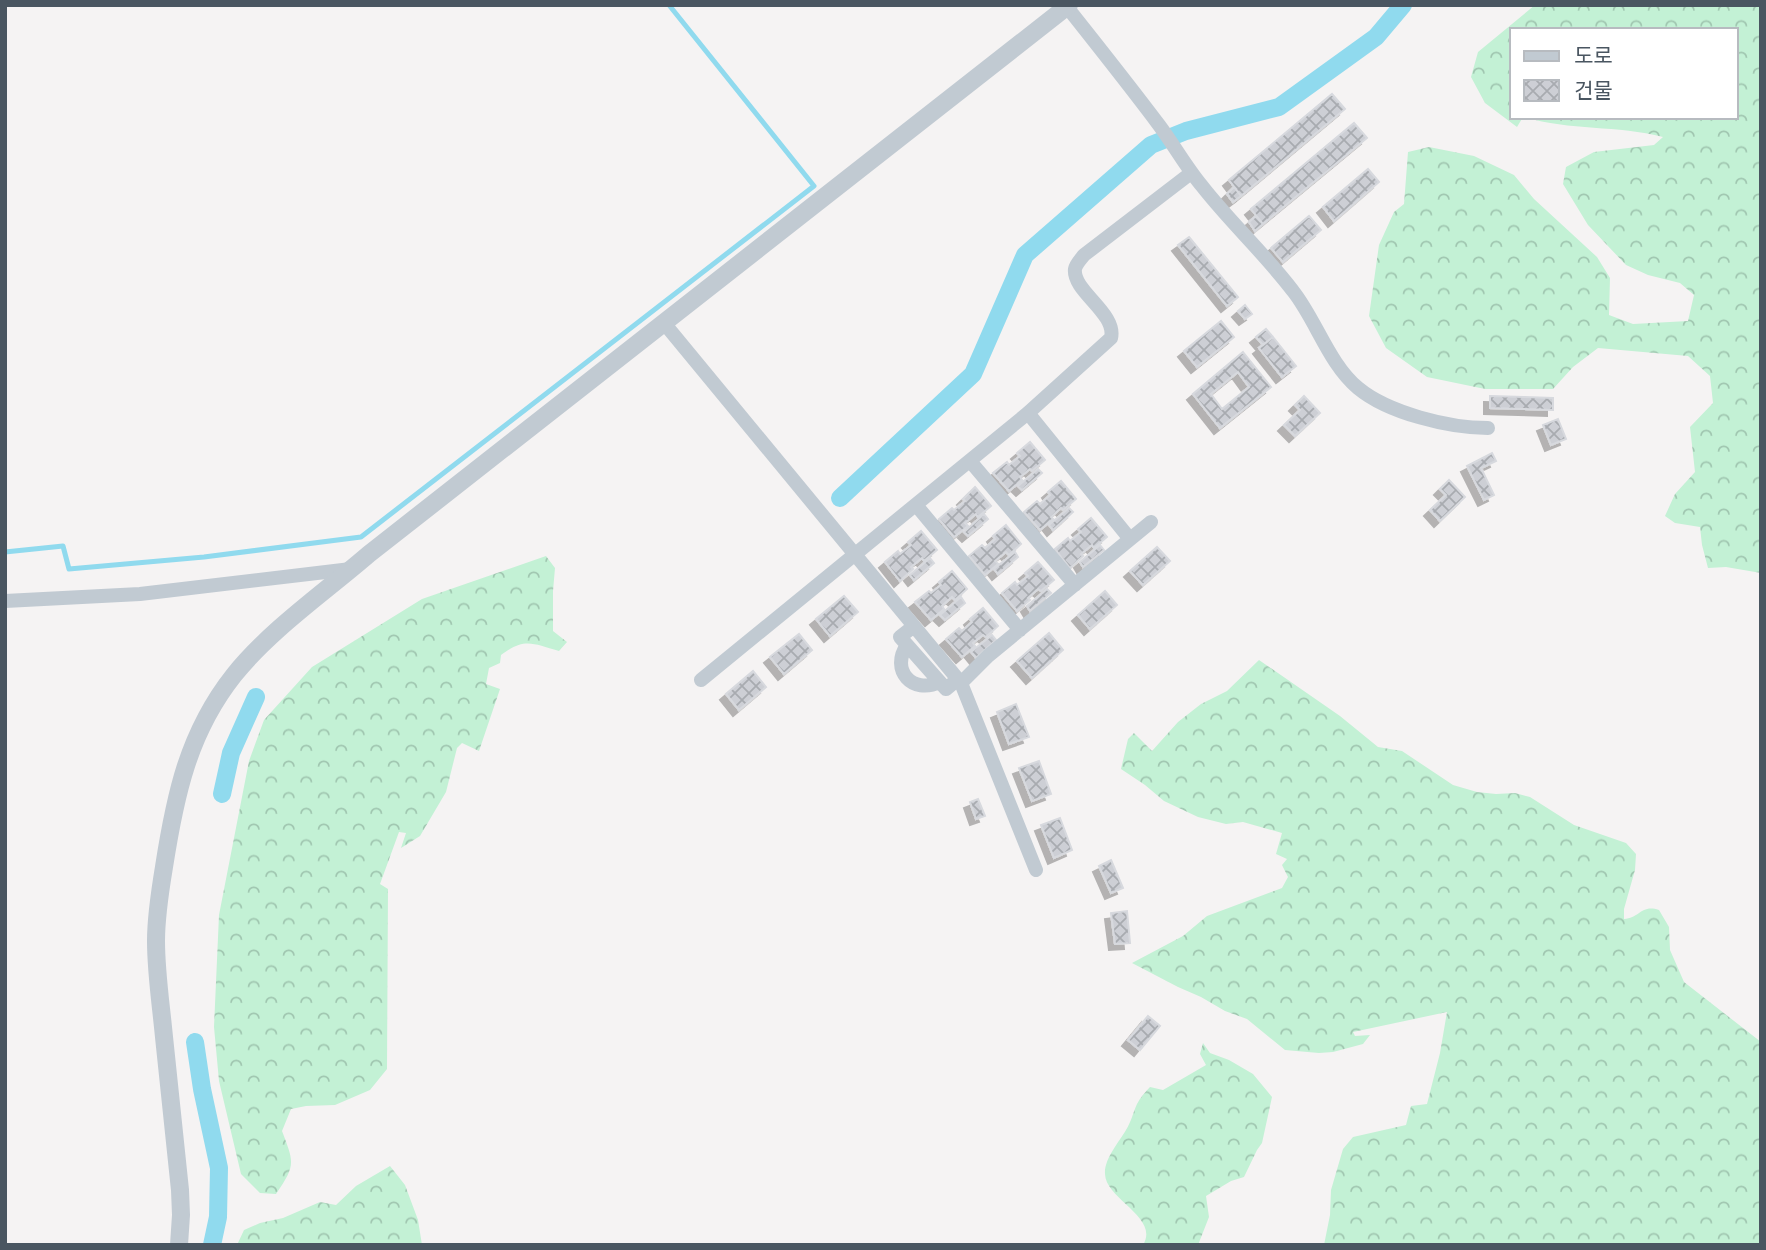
<svg xmlns="http://www.w3.org/2000/svg" width="1766" height="1250" font-family="Lato,'Noto Sans KR',sans-serif">
<style>
.forest{fill:url(#forest-crowns)}
.lines{fill:none;stroke-linecap:round;stroke-linejoin:round}
.stream{stroke:#90daee;stroke-width:5}
.canal{stroke:#90daee;stroke-width:18}
.building{fill:url(#building-cross-hatch);stroke:#d7d9de;stroke-width:2;fill-rule:evenodd;filter:url(#shadow)}
.minor{stroke:#c1cad2;stroke-width:14}
.tertiary{stroke:#c1cad2;stroke-width:18}
</style>
<defs>
<pattern id="forest-crowns" width="20" height="18" patternUnits="userSpaceOnUse" patternTransform="scale(1.75)"><rect width="20" height="18" fill="#c3f1d5"/><path d="M2 6a3 3 0 1 1 6 0M12 15a3 3 0 1 1 6 0" fill="none" stroke="#a0c6b0"/></pattern>
<pattern id="building-cross-hatch" width="8" height="8" patternUnits="userSpaceOnUse" patternTransform="scale(1.75)"><rect width="8" height="8" fill="#cdcfd5"/><path d="M0 0l8 8M0 8l8-8" fill="none" stroke="#a8abb0"/></pattern>
<filter id="shadow"><feDropShadow dx="-6" dy="6" stdDeviation="0" flood-color="#0004"/></filter>
</defs>
<rect width="100%" height="100%" fill="#f5f3f3"/>
<path class="forest" d="M1535 5H1761V573L1726 567 1708 568 1702 545 1700 527 1675 523 1665 516 1675 494 1695 472 1690 427 1713 403 1710 376 1688 356 1598 348 1573 367 1553 389H1485L1427 377 1386 348 1369 316 1379 245 1394 212 1404 204 1408 152 1429 147 1474 156 1514 175 1534 199 1597 257 1610 278 1609 315 1633 324 1688 321 1694 295 1680 283 1648 275 1626 265 1588 225 1563 184 1566 167 1594 152 1654 145 1663 137C1618 125 1569 131 1525 117H1736V30H1512V117H1523L1517 127 1485 103 1471 77 1478 52Z
M546 556 555 568 553 591V631L567 642 559 651C533 644 525 637 501 655L500 663 489 668 486 684 500 689 479 751 462 743 457 748 446 792 420 836 401 848 406 833 399 832 380 884 388 889 387 1069 370 1090 335 1105 306 1106 291 1109 282 1131C294 1163 296 1165 276 1194L260 1193 241 1174 219 1081 214 1027 219 915 249 761 264 720 312 667 422 599Z
M1259 660 1340 716 1378 747 1402 751 1453 785 1477 792 1496 794 1515 793 1530 797 1574 825 1626 843 1636 854 1635 870 1624 909V919C1640 918 1641 904 1659 910L1669 927 1670 950 1684 982 1761 1042V1245H1324L1330 1215 1331 1190 1343 1149 1353 1137 1406 1125 1411 1106 1427 1104 1440 1053 1447 1012 1353 1032 1355 1036 1370 1035 1363 1044 1333 1052 1319 1053 1285 1050 1247 1019 1225 1011 1201 997 1178 987 1132 963 1183 936 1207 916 1282 888 1288 877 1282 865 1287 859 1276 854 1282 833 1243 822 1226 824 1198 817 1164 801 1145 785 1121 769 1128 739 1134 733 1152 751 1178 722 1201 704 1227 691Z
M1203 1043 1210 1053 1229 1060 1253 1074 1272 1097 1262 1143 1257 1150 1244 1177 1231 1181 1206 1196 1209 1217 1198 1245H1143C1160 1217 1106 1200 1105 1174 1104 1159 1119 1142 1126 1130 1131 1122 1133 1113 1137 1104 1140 1098 1145 1092 1150 1087L1163 1090 1206 1065 1200 1054Z
M390 1166 405 1185 418 1220 422 1245H237L244 1230 260 1223 283 1218 320 1202 336 1205 356 1186Z"/>
<g class="lines">
<path class="stream" d="M5 552 63 546 69 569 204 557 361 537 814 186 669 5"/>
<path class="canal" d="M840 498 973 374 1025 255 1151 145 1186 131 1279 107 1376 37 1403 5
M222 794 231 753 256 697
M195 1042 202 1089 219 1168 218 1217 212 1245"/>
</g>
<path class="building" d="M1332 94 1345 109 1241 196 1229 180Z
M1354 123 1367 138 1263 224 1251 209Z
M1368 169 1379 182 1334 221 1323 207Z
M1234 187 1241 196 1233 202 1227 194Z
M1256 216 1263 224 1255 231 1249 222Z
M1309 216 1321 230 1283 262 1271 248Z
M1189 237 1238 297 1227 306 1178 245Z
M1245 305 1252 314 1245 319 1238 311Z
M1221 321 1234 337 1197 367 1184 351Z
M1266 329 1273 337 1263 345 1256 337Z
M1273 337 1296 366 1282 377 1259 348Z
M1243 352 1271 387 1220 428 1193 394ZM1238 372 1249 387 1222 409 1211 394Z
M1304 396 1320 413 1295 436 1284 425 1300 410 1295 405Z
M1490 396 1553 398V410L1490 408Z
M1558 419 1566 439 1551 445 1543 425Z
M1030 442 1045 460 1032 471 1030 469 1020 477 1022 480 1009 491 993 473 1007 462 1009 465 1020 456 1017 453Z
M1492 453 1496 461 1481 468 1494 495 1484 500 1467 466Z
M1038 469 1042 473 1022 490 1018 486Z
M1449 480 1465 497 1440 521 1430 510 1446 495 1440 489Z
M1061 481 1076 499 1063 510 1061 508 1051 517 1053 519 1040 530 1024 512 1037 501 1040 504 1050 495 1048 492Z
M975 487 991 506 978 517 976 514 965 523 968 526 954 537 939 519 952 508 954 510 965 501 963 499Z
M1069 508 1073 512 1053 530 1049 525Z
M984 514 988 519 968 536 964 532Z
M1091 518 1107 537 1094 548 1092 545 1081 554 1083 556 1070 568 1055 549 1068 538 1070 541 1081 532 1078 529Z
M1006 525 1021 544 1009 555 1006 552 995 561 998 564 985 575 969 556 982 545 985 548 995 539 993 536Z
M921 531 937 550 924 561 922 558 911 567 913 569 900 581 885 562 898 551 900 554 911 545 908 542Z
M1100 545 1104 550 1083 567 1080 562Z
M1157 547 1170 561 1143 585 1130 571Z
M1015 552 1018 557 998 574 994 569Z
M930 558 934 563 914 580 910 575Z
M1038 562 1054 580 1041 591 1038 589 1028 598 1030 600 1017 611 1002 593 1015 582 1017 585 1028 576 1025 573Z
M952 571 967 589 955 600 952 597 942 606 944 609 931 620 915 602 929 591 931 593 941 585 939 582Z
M1047 589 1051 593 1030 611 1027 606Z
M1105 591 1117 605 1090 629 1078 615Z
M844 596 858 612 830 636 816 619Z
M961 597 965 603 945 620 940 615Z
M983 608 998 626 986 637 983 635 973 643 975 646 962 657 946 639 959 628 962 631 972 622 970 619Z
M1049 633 1063 650 1032 678 1017 661Z
M799 634 812 650 784 674 770 657Z
M992 635 996 640 976 658 971 652Z
M753 671 766 687 739 710 726 694Z
M1016 704 1029 737 1009 744 997 712Z
M1039 761 1051 794 1032 801 1019 768Z
M978 799 985 816 976 819 970 802Z
M1060 818 1072 850 1054 858 1041 825Z
M1111 860 1123 888 1111 893 1099 866Z
M1127 911 1130 943 1115 944 1111 913Z
M1148 1016 1160 1026 1140 1050 1128 1040Z"/>
<g class="lines">
<path class="minor" d="M1067 7C1098 46 1129 85 1159 125 1174 145 1186 167 1202 186 1230 222 1265 254 1293 291 1316 320 1329 364 1358 388 1388 413 1449 428 1488 428
M664 323 961 683 1036 870
M1028 413 1130 539
M970 461 1075 585
M916 505 1020 630
M5 601 140 594 351 569
M914 626 900 637 946 689 958 679
M907 645C890 670 912 695 940 682
M701 680 1028 413 1111 338C1117 313 1072 291 1075 269 1076 264 1081 259 1084 255L1191 173
M961 683 988 656 1151 522"/>
<path class="tertiary" d="M179 1245 181 1215 180 1190C175 1139 169 1088 164 1037 161 1005 156 973 156 941 156 917 160 891 164 867 175 796 188 733 234 675 270 630 325 592 369 554L1069 5"/>
</g>
<rect width="1766" height="1250" fill="none" stroke="#4a5661" stroke-width="14"/>
<rect x="1510" y="28" width="228" height="91" fill="#ffffff" stroke="#b7bbc0" stroke-width="2"/>
<rect x="1524" y="51" width="35" height="10" fill="#c1cad2" stroke="#b7bbc0" stroke-width="2"/>
<text x="1574" y="63" font-size="21" fill="#4a5661">도로</text>
<rect x="1524" y="80" width="35" height="21" fill="url(#building-cross-hatch)" stroke="#b7bbc0" stroke-width="2"/>
<text x="1574" y="98" font-size="21" fill="#4a5661">건물</text>
</svg>
